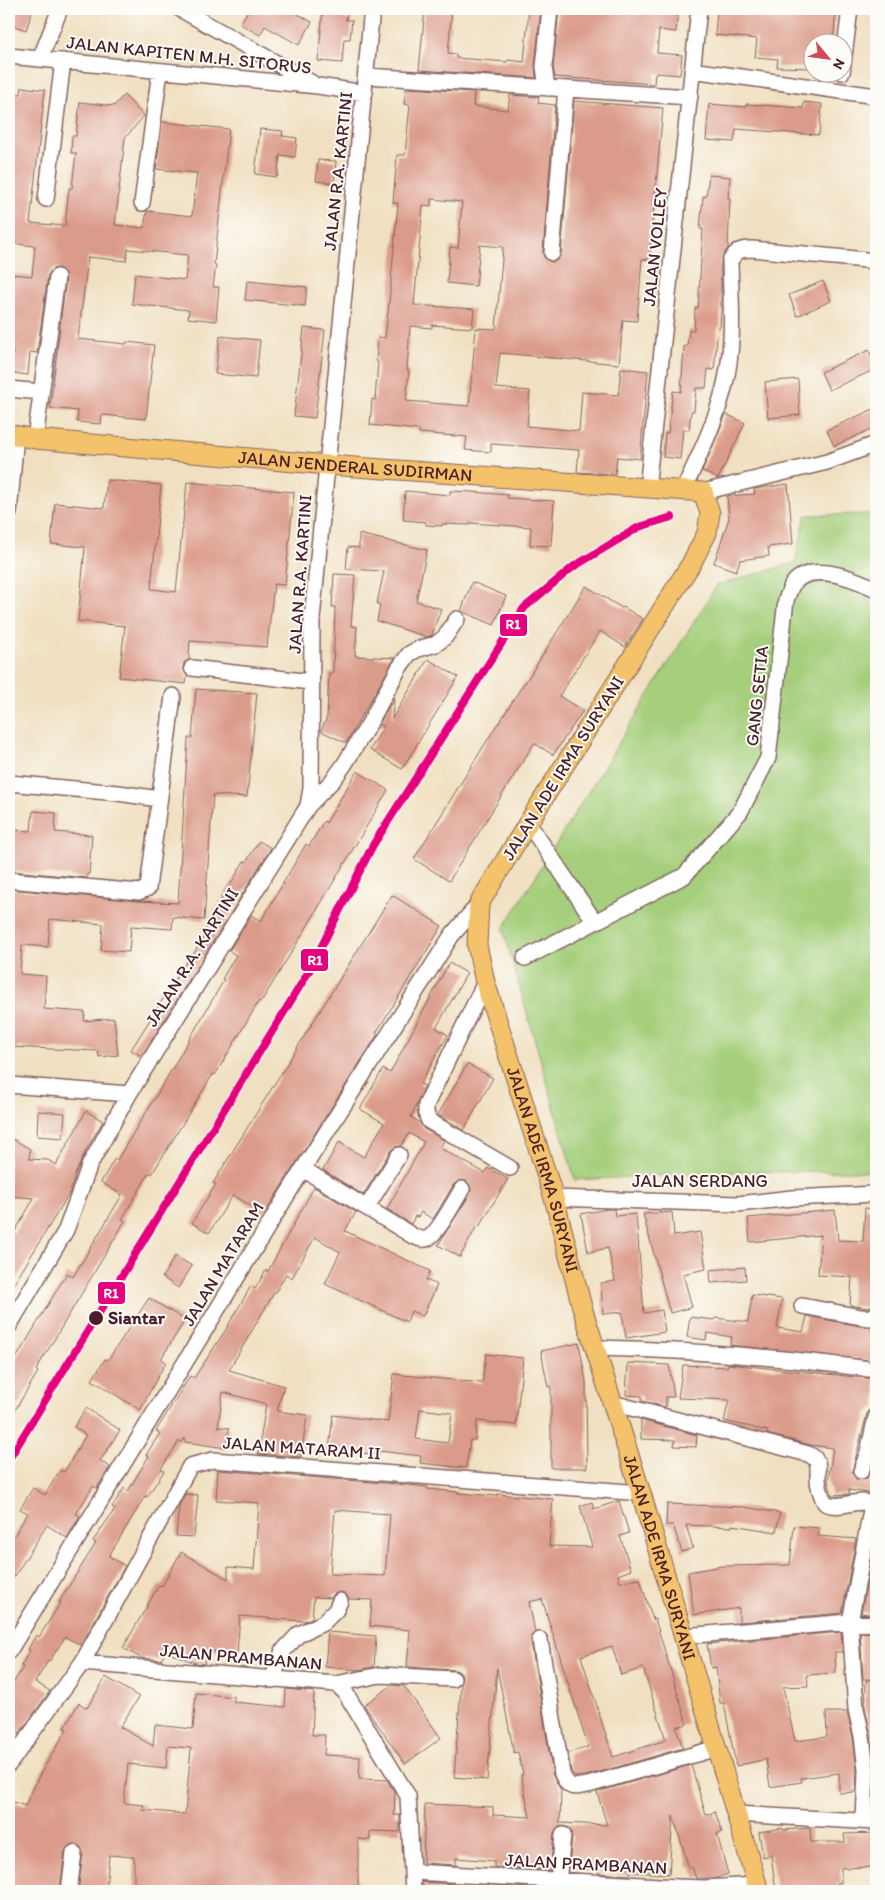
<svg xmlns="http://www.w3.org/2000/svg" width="885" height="1900" font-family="Itim,sans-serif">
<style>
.green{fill:#a5cf7b;stroke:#787753}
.building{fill:#db9b8a;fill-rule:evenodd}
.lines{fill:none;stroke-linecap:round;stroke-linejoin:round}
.minor-casing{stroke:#846360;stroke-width:18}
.major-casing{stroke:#846360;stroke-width:21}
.minor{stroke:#fff;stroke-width:15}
.major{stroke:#f3c26a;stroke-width:19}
.rail-1-casing{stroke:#fdfcf7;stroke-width:11}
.rail-1{stroke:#e5007d;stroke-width:8}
.stop-dot{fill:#4a1f2b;stroke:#fdfcf7;stroke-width:2}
.labels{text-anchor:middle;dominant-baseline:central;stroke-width:4;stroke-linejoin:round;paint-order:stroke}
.street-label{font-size:18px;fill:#4a1f2b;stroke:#fdfcf7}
.stop-label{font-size:18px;font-weight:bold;fill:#4a1f2b;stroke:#fdfcf7;text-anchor:start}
.line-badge{stroke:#fdfcf7;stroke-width:2}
.badge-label{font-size:14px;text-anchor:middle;font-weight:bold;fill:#fff}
</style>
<rect width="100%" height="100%" fill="#fdfcf7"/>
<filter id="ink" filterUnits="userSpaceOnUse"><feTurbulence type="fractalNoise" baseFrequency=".02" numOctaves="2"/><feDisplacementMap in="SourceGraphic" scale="10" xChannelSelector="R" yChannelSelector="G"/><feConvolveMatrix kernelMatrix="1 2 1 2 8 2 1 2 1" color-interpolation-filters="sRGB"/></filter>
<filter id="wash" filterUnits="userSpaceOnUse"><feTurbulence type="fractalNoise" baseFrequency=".0096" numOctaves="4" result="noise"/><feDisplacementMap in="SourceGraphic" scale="20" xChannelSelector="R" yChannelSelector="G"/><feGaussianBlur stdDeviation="1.12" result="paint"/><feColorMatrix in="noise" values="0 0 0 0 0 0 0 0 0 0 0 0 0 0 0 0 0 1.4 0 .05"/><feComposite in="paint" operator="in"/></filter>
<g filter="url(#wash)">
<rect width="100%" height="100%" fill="#f0e0c1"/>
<path class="green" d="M876 514V1171L723 1172 575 1180 503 929 717 585 795 563 806 515Z"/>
<g id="blocks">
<path class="building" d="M9 9H33L26 30 9 24Z
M249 9H289L312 22 299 45 265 26 260 35 240 24Z
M323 9H347L346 20H352L350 39H344L342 63 318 61Z
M425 9H452L448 53 456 54V58L507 62 508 60 524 62 529 9H541L535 66 536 78 419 70Z
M559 9H678L676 32 659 30 657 53 682 55 680 75 655 73 654 84 555 77 553 67Z
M717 9H836L833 42H812V68L777 67 778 59 755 57 757 39 715 35Z
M22 87 45 90 30 223 65 226 69 188H72L76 153H71L72 136H76L80 102 114 106 124 95 144 116 125 138 115 225 144 228 147 211 192 216 197 173 156 169 162 122 229 129 214 264 216 265 213 287H219L216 321 188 318 189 310 132 304 135 274 185 280 188 255 128 249 126 261 88 257 78 339 126 344 127 342 154 345 146 419 102 415 101 424 77 422 78 411 50 408 66 278 65 273 59 268 53 269 48 275 37 353 30 352 28 375 11 373 13 351 9 350V307L12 274 32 276 35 246 9 243 11 207H9V93L21 94Z
M406 88 474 92 473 106 508 110 510 95 539 97 538 103 555 105 543 252 544 257 551 262 556 261 561 254 574 101 663 108 649 260 642 259 637 321 623 320 619 364 500 353 496 388 530 391 527 426 579 431 582 392 618 395 621 368 648 371 640 459 617 457 615 474 577 472 579 450 491 444V452L465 450 467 437 419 433V430L370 425 372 399 375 400 378 362 376 361 378 337 385 338 389 303 398 203H393L397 155H405L410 105 404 104ZM431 199 462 202 458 248 450 247 447 283 476 286 480 245 503 247 496 329 476 328 469 406 406 401 409 371 407 370 410 326 432 328V325L472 328 474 309 414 305 423 205 431 206Z
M804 102 822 104 819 135 736 129 734 142 706 140 709 104 746 107V104L803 108Z
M260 129 283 131 282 136 297 138 295 157 280 155 277 177 255 174Z
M318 160 336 161 334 183 316 181Z
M709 175 730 177 728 198H730L728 248 721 261V310L720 327H718L714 370 708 369 706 388H696L694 411H691L689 430 683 429 680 459 663 457 665 433H668L673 391 681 392 684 346H687L689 330H694L695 308H698L703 229H700L703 196 706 197Z
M247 281 307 287 305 306 245 300Z
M823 281 831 301 797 316 789 295Z
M304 328 325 330 315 418 294 416Z
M220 336 260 340 256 378 215 374Z
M869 350 876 369 829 390 821 372Z
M798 379 800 415 768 418 765 382Z
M876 408V427L834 446 827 430Z
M726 414 745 423 718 479 702 471Z
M107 480 161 485 151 589 176 592 187 482 294 492 285 585 274 584 267 647 190 641 189 659 184 663 183 667 187 676 186 684 119 677 125 626 78 621 85 547 51 544 55 503 104 508Z
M788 484 793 544 768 547 769 556 740 560 736 571 714 563 729 518 727 496 755 494 754 489Z
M405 491 450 495V491L472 492 508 495 507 498 554 501 551 546 530 545 531 527 470 523V525L442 524V526L426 525V522L403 520Z
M359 534 427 550 416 601 441 609 432 635 427 637 377 621 380 605 377 604 384 571 346 569 348 547 359 548Z
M334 574 355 575 351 626 357 627 355 656 395 658 346 743 321 731 327 717 329 673H333L335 607H332Z
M472 582 506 596 494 625 461 611Z
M586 586 622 608 623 607 643 619 625 647 600 631 559 696 583 711 553 755 534 743 449 881 414 859 498 723H499L524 683H525Z
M428 659 458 677 402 769 370 750 384 726 379 724 394 698 392 719Z
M196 689 257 693 247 797 213 795 204 920 173 917 172 929 131 926 129 952 101 950 103 924 50 919 48 947 22 945 20 974 46 976 44 1009 85 1012 84 1021 114 1018 118 1055 99 1057 98 1051 9 1047V889L138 901 178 903 188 738H192Z
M357 771 388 790 305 930 261 1002 259 1001 215 1075 213 1074 152 1174 149 1173 122 1219 125 1221 36 1370 38 1372 9 1420V1370L67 1273 73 1277 122 1195 101 1182 115 1158 117 1160 159 1091 224 980 222 979 236 955 229 951 251 915 261 921 306 844 309 846 324 821 326 823Z
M33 811 56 813 55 832 92 835 89 874H87V878L11 871 14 830 31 831Z
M259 841 271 848 142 1056 131 1050 188 959 190 960 204 936 202 935 211 920H210L244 861 246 862Z
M392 895 442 926 376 1033 378 1034 264 1214 233 1195 209 1233 192 1223 216 1184 213 1183Z
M449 963 467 973 436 1028 448 1035 420 1084 425 1086 411 1117 419 1122 424 1129 444 1140 440 1148 485 1173 488 1168 508 1179 479 1227 477 1226 460 1257 438 1245 470 1194 471 1189 467 1181 462 1180 454 1184 433 1219 421 1212 418 1217 415 1216 411 1224 387 1209 424 1142 409 1133 401 1146 395 1147 391 1150 363 1195 323 1170 339 1142 364 1157 384 1123 360 1109 383 1069 390 1073Z
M467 1064 493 1078 464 1130 438 1115Z
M38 1111 65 1113 63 1138 37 1136Z
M86 1111 103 1121 85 1152 75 1175 70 1192 9 1292V1230L14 1233 34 1198 9 1196V1137L30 1149 29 1159 48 1160 56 1165Z
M314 1187 356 1212 345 1231 430 1271 426 1280 437 1285 423 1316 411 1311 407 1322 325 1284 340 1252 315 1237 292 1278 286 1274 275 1293H274L229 1370 284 1386 277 1411 307 1415 301 1457 258 1454 266 1404 223 1392 218 1427 229 1428 226 1448 185 1442V1438L182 1442 179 1441 161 1469 164 1471 147 1497 145 1496 109 1556 125 1566 81 1645 65 1637 49 1662 48 1661 35 1682 50 1691 19 1734 9 1728V1690L23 1667 21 1666 30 1650 28 1649 36 1635 39 1637 61 1602H59L96 1543 93 1541 115 1509 112 1507 124 1488 128 1491 149 1456 146 1455 160 1433 156 1431 190 1376 194 1378 225 1331 251 1286 255 1289 266 1270 268 1271Z
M865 1208 876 1209V1288H875L873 1305 868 1308 850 1305 852 1277 818 1275 821 1235 750 1242 748 1218 835 1210 838 1240 863 1241Z
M607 1209H614L615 1216 636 1214 644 1313 662 1310 665 1332 626 1338 622 1312 603 1314 601 1283 615 1281 608 1248 588 1252 581 1214Z
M672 1212 674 1236 700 1232 706 1269 683 1274 692 1307 670 1313 643 1214Z
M175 1256 192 1266 178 1288 162 1277Z
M745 1267 746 1280 711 1283 710 1270Z
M752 1295 782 1299 777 1328 803 1332 807 1316 860 1326 872 1327V1333H875L874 1352H876V1361L730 1345 732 1337 707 1333 706 1340 687 1337 690 1317 715 1320V1318L748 1322Z
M149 1298 185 1320 161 1359 166 1362 140 1410 92 1380 105 1359 108 1360Z
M579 1343 586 1381 587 1468H551V1386L548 1387 541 1351Z
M486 1354 523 1358 516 1425 477 1421 475 1440H470L466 1468 420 1463 421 1456 379 1451V1455L329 1449 333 1415 388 1422 394 1374 482 1383ZM420 1409 452 1413 448 1443 416 1439Z
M628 1363 669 1365 674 1397H666V1407L642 1401V1396L626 1395Z
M728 1364 875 1379 874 1387 876 1388V1408L870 1410 867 1414 852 1472 857 1480 867 1478 876 1457V1494L849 1490V1494L832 1495 828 1481 833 1448 811 1445 767 1434 768 1431 724 1421 729 1400 678 1398 683 1365 727 1367Z
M86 1408 120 1430 100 1461 110 1467 97 1488 93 1486 76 1514 80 1516 67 1538 47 1525 9 1585V1544L28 1513 20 1509 33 1488 45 1495 60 1470 64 1472 86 1435 74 1427Z
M641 1420 697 1435 696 1447 674 1446 675 1440 641 1439Z
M218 1470 397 1484 428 1487 427 1489 459 1492 458 1493 497 1496V1494L553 1499 549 1546 592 1547 580 1506 592 1502 594 1509 619 1501 629 1533 620 1536 631 1570 618 1575 620 1582 640 1579 653 1620 655 1619 687 1724 676 1727 683 1748 586 1776 575 1777 571 1771 568 1753 588 1747 542 1599 529 1602 535 1632 531 1636V1642L553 1776 561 1790 560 1823 607 1825 597 1792 691 1765 706 1815 715 1812 722 1832 717 1834 728 1874 716 1878H696L692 1867 689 1868 673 1816 669 1874 630 1872V1875L598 1873 599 1870 569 1868 572 1836 569 1828 564 1826 559 1827 554 1834 550 1870 494 1867V1861L456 1858V1865L423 1863 425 1804 493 1807V1815L530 1817 521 1775H523L518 1752 514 1753 497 1668 487 1780 454 1777 462 1675 458 1671 454 1670 407 1667 410 1630 370 1626 372 1600 349 1599 344 1593 340 1592 334 1594 331 1598 314 1597 312 1618 304 1621 240 1616 237 1653 208 1651 204 1664 196 1663 166 1652 161 1660 141 1658 123 1648 159 1585 162 1586 181 1552 228 1579V1567L254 1569 259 1503 216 1500ZM335 1510 390 1514 385 1576 330 1574ZM612 1646 621 1675 643 1668 666 1740 613 1757 581 1656Z
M185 1494 198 1495 194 1537 176 1536 179 1506Z
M667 1504 744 1507 780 1513 776 1532 732 1525V1527L686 1525 693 1548 682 1552 673 1525H666Z
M794 1526 819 1528 818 1536 856 1539 842 1613 739 1622V1608L694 1615 688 1572 722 1566 790 1565Z
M875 1540H876V1615L861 1613Z
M328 1632 376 1636 374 1667 359 1670 325 1667Z
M841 1632 843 1652H835L836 1673 807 1675 808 1686 783 1687 795 1741 827 1737 826 1712H847L853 1738 857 1770 856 1792 839 1793V1773L801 1778 802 1782 770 1787 766 1759 736 1766 724 1703H720L716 1667 711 1668 707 1644Z
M860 1632 876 1633V1679H863Z
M106 1677 139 1697 120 1727 153 1746 155 1725 193 1729 196 1693 234 1697V1702L285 1707 286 1689 314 1692 312 1735H325L324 1755 360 1757 359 1779 387 1780 395 1793 394 1815H400V1832L370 1831V1840L358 1839V1891H134V1857L109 1855 106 1891H78L83 1854 80 1846 75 1844 70 1845 65 1851 60 1891H9V1808L11 1801 25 1806 39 1776 67 1729 64 1728 79 1703 87 1708ZM168 1746 191 1748 185 1814 143 1810 144 1805 124 1803 128 1764 166 1768Z
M866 1680H876V1791H875V1769L871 1735 865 1708Z
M392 1685 404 1686 441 1738 405 1764 364 1705Z
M782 1828 783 1830 810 1828 811 1842H845L844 1834 876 1833V1867L841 1868V1883H837L838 1891H776L771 1855 763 1857 759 1832Z
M423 1882 455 1884V1891H422Z
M493 1886 552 1889 556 1891H492Z"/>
</g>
</g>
<g filter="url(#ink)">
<use href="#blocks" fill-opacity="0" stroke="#846360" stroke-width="1"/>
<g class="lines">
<g class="minor-casing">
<path id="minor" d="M180 9 312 83
M9 56 318 86 365 93
M40 59 60 9
M692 70 876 96
M842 72 850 9
M367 76 690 97
M547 88 544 67 550 9
M46 199 63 61
M142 203 160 71
M552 253 566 89
M9 389 41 392
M35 439 57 277
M647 489 699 9
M683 491C698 458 715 424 724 388 735 347 731 303 730 261 736 251 740 249 752 249L876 261
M703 492 827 462 876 444
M9 513 16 435
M192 668 311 682
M9 783 118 793 159 799
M308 806 333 780 344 765 369 724 399 668 409 654 418 649 436 644 445 637 457 619
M528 823 595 922
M9 880 139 892 148 888 173 696
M525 958 684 876 740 812 768 758 786 600C788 595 790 589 792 585 810 560 855 579 876 589
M485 982 426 1105V1113L429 1121 510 1168
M9 1085 129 1094
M303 1169 413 1236C418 1238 423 1241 428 1238 437 1234 456 1199 462 1189
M554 1198 738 1204 792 1198 876 1194
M367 1207 399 1155
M802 1306 861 1317 870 1318 876 1314
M9 1326 66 1230 90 1164 129 1094 308 806 311 788 312 619 372 9
M595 1348C689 1350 783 1357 876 1370
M612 1403 808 1454C820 1459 818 1467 818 1478 818 1487 821 1495 825 1503 841 1511 860 1496 872 1505L850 1622 856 1709 862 1736 866 1770 864 1821
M861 1471 868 1452 876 1417
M684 1636 850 1622 876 1624
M540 1640 562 1774C569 1789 572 1788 588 1785L717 1748
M9 1651 303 1169 452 935 479 904
M82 1663 336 1684 345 1692 408 1796 413 1891
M272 1680 283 1651 299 1634 323 1623 336 1610 340 1601
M336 1684 380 1675 453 1679
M9 1764 82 1663 190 1466 213 1460 641 1493
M736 1814 876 1822
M413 1872 677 1887 705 1888 757 1885
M558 1882 563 1835
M69 1891 74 1853"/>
</g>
<g class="major-casing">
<g id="major">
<path id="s1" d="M9 434 35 439 328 465 703 492 710 513 707 533 691 564 528 823 479 904 477 945 485 982 554 1198 582 1307 641 1493 759 1891"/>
</g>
</g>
<use href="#minor" class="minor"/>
<use href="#major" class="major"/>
<g class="rail-1-casing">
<path id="rail-1" d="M9 1459 286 1009 309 971 373 845 524 608 573 567 639 527 672 517"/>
</g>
<use href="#rail-1" class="rail-1"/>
</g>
</g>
<circle class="stop-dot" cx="96" cy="1318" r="8"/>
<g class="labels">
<g class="street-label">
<text transform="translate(189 55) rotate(6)">JALAN KAPITEN M.H. SITORUS</text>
<text transform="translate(338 171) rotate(-84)">JALAN R.A. KARTINI</text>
<text transform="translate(655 247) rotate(-84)">JALAN VOLLEY</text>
<text stroke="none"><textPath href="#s1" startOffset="348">JALAN JENDERAL SUDIRMAN</textPath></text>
<text transform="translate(300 574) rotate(-86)">JALAN R.A. KARTINI</text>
<text transform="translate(757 696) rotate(-84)">GANG SETIA</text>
<text transform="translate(563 768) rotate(-58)">JALAN ADE IRMA SURYANI</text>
<text transform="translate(192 957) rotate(-58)">JALAN R.A. KARTINI</text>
<text stroke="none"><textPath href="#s1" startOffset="1450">JALAN ADE IRMA SURYANI</textPath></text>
<text x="700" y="1181">JALAN SERDANG</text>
<text transform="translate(223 1264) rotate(-59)">JALAN MATARAM</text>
<text transform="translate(302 1448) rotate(4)">JALAN MATARAM II</text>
<text stroke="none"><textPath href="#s1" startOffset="1855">JALAN ADE IRMA SURYANI</textPath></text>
<text transform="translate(241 1657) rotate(5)">JALAN PRAMBANAN</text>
<text transform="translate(586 1864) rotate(3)">JALAN PRAMBANAN</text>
</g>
<g class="stop-label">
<text x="108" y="1318">Siantar</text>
</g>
</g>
<g class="line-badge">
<rect x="499" y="613" width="29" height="24" rx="5" fill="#e5007d"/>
<rect x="300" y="948" width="29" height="24" rx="5" fill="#e5007d"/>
<rect x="97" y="1281" width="29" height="24" rx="5" fill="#e5007d"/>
</g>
<g class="badge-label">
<text x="513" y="629">R1</text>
<text x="315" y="965">R1</text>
<text x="111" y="1298">R1</text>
</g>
<rect width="885" height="1900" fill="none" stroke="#fdfcf7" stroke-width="30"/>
<g transform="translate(828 58) rotate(119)"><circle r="24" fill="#fdfcf7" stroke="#b5a4a5"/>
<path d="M0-4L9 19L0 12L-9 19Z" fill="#d1495b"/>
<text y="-8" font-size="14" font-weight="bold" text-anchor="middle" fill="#4a1f2b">N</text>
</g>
</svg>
